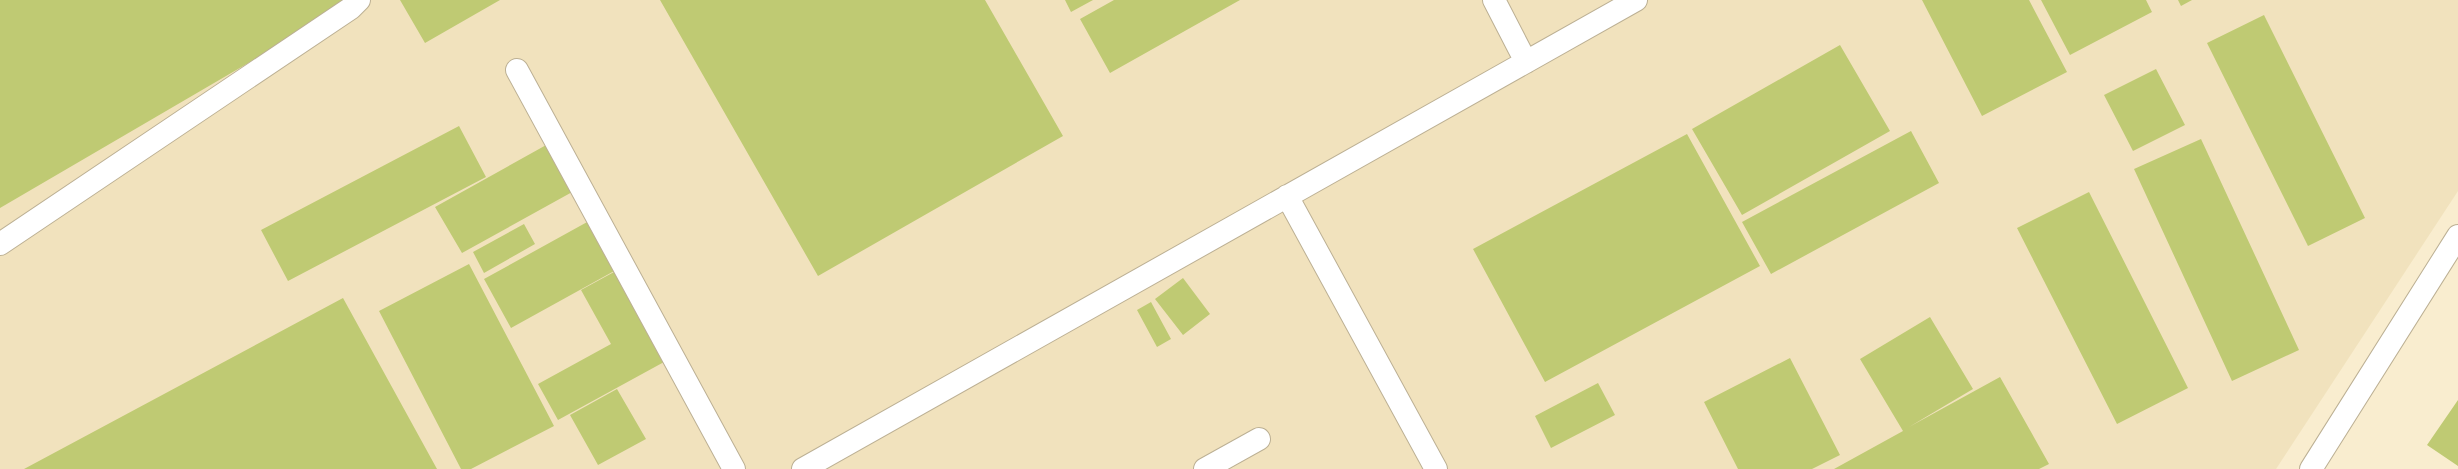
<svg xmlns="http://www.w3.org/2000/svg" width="2458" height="469" font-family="Poppins,sans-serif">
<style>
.built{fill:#f1e2bd}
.building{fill:#bfca73}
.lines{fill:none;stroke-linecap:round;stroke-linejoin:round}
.minor-casing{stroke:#bcb094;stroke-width:24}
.minor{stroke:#fff;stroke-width:22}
</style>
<rect width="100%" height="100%" fill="#f9edcf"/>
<path class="built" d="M0 0H2458V191L2276 469H0Z"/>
<path class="building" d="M0 0H349L351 3 0 208Z
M400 0H500L425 43Z
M660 0H985L1063 136 818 276Z
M1065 0H1093L1071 12Z
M1114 0H1240L1110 73 1080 19Z
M1922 0H2029L2067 72 1982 116Z
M2041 0H2146L2152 12 2070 55Z
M2178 0H2192L2181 6Z
M2264 15 2365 218 2308 246 2207 43Z
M1840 45 1890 131 1742 215 1692 129Z
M2156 69 2185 125 2133 151 2104 95Z
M459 126 486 177 288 281 261 230Z
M1911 131 1939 183 1771 274 1742 222Z
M1687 134 1760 266 1545 382 1473 249Z
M2201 139 2299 350 2232 381 2134 169Z
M548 144 574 191 462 253 435 207Z
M2089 192 2188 388 2117 424 2017 228Z
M589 221 616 270 511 328 484 279Z
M524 224 535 244 484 273 473 252Z
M469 264 554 426 471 469H461L379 311Z
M614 272 664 362 558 420 538 384 611 344 581 290Z
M1183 278 1210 314 1183 335 1155 299Z
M343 298 437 469H24Z
M1151 302 1171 339 1157 347 1137 310Z
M1930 317 1973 389 1909 427 2000 377 2049 464 2039 469H1834L1903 431 1860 359Z
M1790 358 1840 455 1812 469H1738L1704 402Z
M1598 383 1615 415 1551 448 1535 416Z
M617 389 646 439 598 465 570 415Z
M2458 400V466L2427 445Z"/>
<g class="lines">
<g class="minor-casing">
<path id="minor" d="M1494 0 1526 62
M517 70 734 469
M1287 196 1436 469
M0 244 351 8 359 0
M803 469 1636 0
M1205 469 1259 439
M2311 469 2458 236"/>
</g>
<use href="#minor" class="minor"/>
</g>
</svg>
